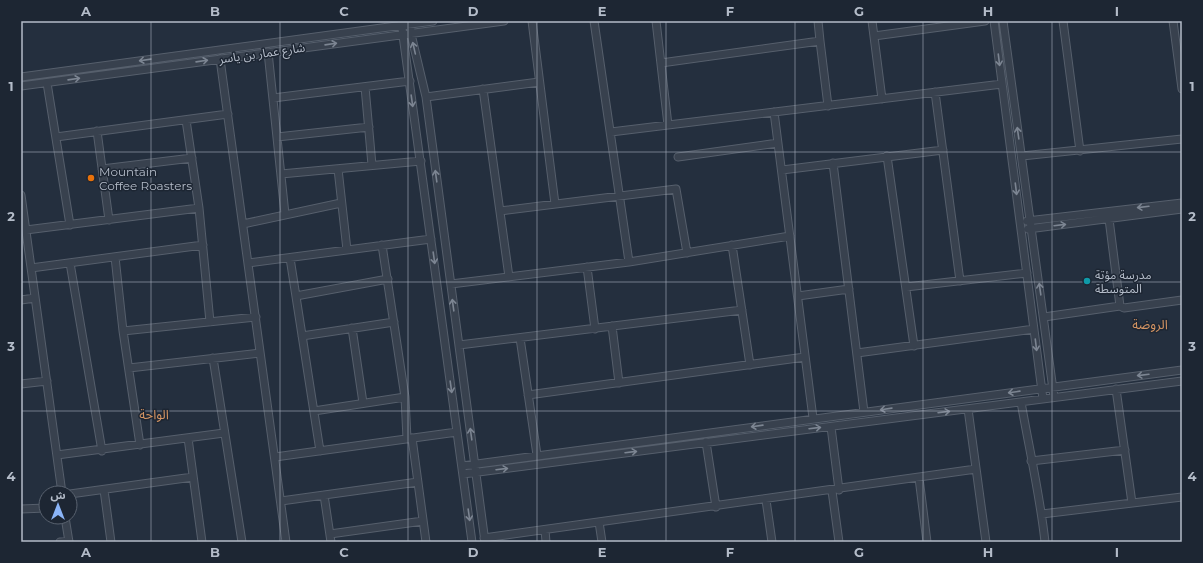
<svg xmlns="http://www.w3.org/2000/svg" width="1203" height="563" font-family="Montserrat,'Noto Sans Arabic',sans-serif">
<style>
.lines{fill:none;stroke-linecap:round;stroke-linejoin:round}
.minor-casing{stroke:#565f6c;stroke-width:9}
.minor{stroke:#38414e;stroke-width:7}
.oneway{stroke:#7c8592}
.grid{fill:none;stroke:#b4bcc9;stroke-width:1;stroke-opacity:0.55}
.food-dot{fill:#e8710a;stroke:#1d2633;stroke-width:1.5}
.culture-dot{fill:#0f9aa8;stroke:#1d2633;stroke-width:1.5}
.labels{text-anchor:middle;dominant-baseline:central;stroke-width:3;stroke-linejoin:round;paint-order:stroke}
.street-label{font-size:12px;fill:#b4bcc9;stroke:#1d2633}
.poi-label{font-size:12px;fill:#b4bcc9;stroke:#1d2633;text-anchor:start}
.neighbourhood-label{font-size:13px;fill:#d59563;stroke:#1d2633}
.neatline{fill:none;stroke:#b4bcc9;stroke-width:1.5}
.grid-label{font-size:13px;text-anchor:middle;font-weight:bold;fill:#b4bcc9}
</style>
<rect width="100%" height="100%" fill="#242f3e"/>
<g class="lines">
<g class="minor-casing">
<path id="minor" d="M401 21 472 542
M410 21 411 34 426 97 485 542
M532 21 555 204
M594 21 629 262
M656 21 668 125
M872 21 882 99
M994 21 1043 399
M1003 21 1054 397
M1063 21 1080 151
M1173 21 1182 89
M874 36 985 21
M820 41 828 106
M268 52 285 214
M220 59 286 542
M661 63 820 41 818 21
M21 77 433 21
M47 83 70 225
M21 86 504 21
M365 87 372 165
M483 89 509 277
M935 92 960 281
M426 97 539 82
M273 98 410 81
M774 112 813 418
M186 120 199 208 210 322
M97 131 109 220
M611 132 1002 84
M56 137 228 114
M277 137 369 127
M887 156 914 346
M1022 156 1182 139
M678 157 778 143
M833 163 864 412
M102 169 192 158
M338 169 347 250
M782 170 943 150
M281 174 421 161
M21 195 62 493
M500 211 676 189 687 253
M1027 221 1182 203
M243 224 341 203
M1028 229 1182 209
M26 230 199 208
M732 245 750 365
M115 257 123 331 140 445
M290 258 320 451
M70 263 102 451
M248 263 431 239
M587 267 595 329
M31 268 203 245
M451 284 629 262 790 236
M906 287 1027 273
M296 296 388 279
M798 296 849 289
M21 300 35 298
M1120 306 1124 308 1182 300
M1044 317 1120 306 1109 219
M612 326 619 383
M352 328 363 403
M123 331 256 317
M302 336 394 322
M520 338 537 455
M459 345 742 310
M857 353 1034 329
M213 358 242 542
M129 368 260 353
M21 384 47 381
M1116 389 1132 503
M528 395 805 357
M405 397 407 439
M1021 402C1029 448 1040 495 1045 542
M968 409 986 542
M314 411 405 397 382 245
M831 427 839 490
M188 438 202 542
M412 438 426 542
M706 442 716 507
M57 455 224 433
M275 457 457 432
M1031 461 1125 450
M462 466 1182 370
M463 474 1182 381
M919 478 927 542
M104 490 111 542
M832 491 839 542
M70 494 193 477
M324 495 331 542
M766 500 772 542
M281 501 418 482
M21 509 46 508
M1042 514 1182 497
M65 517 69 542
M599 522 602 542
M545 530 546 542
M330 534 423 521
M484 538 976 469
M60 542 69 541"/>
</g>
<use href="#minor" class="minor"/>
</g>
<defs><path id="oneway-shaft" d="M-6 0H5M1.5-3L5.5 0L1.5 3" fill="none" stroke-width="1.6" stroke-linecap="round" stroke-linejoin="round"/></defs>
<g class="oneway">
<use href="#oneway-shaft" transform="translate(331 44) rotate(-8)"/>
<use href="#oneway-shaft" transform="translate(414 48) rotate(-103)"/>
<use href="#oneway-shaft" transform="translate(145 60) rotate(172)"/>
<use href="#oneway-shaft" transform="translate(999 60) rotate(83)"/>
<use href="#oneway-shaft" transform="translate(202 61) rotate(-8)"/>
<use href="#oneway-shaft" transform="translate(74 79) rotate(-8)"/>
<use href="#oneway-shaft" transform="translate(412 101) rotate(82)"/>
<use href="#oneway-shaft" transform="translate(1018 133) rotate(-98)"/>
<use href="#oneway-shaft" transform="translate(436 176) rotate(-98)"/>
<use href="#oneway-shaft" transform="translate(1016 189) rotate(83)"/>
<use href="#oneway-shaft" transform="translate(1143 207) rotate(173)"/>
<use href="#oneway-shaft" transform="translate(1060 225) rotate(-7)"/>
<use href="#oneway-shaft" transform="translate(434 258) rotate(82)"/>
<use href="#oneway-shaft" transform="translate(1040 289) rotate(-98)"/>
<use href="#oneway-shaft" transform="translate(453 305) rotate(-98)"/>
<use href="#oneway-shaft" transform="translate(1036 345) rotate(83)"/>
<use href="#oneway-shaft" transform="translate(1143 375) rotate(173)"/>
<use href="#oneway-shaft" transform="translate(451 387) rotate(82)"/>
<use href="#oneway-shaft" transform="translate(1014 392) rotate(172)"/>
<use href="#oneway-shaft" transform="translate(886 409) rotate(172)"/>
<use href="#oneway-shaft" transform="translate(944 412) rotate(-7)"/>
<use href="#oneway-shaft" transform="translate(757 426) rotate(172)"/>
<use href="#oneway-shaft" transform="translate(815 428) rotate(-7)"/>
<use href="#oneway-shaft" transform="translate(471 434) rotate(-98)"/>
<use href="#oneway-shaft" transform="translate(631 452) rotate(-7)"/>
<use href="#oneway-shaft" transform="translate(502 469) rotate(-7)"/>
<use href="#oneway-shaft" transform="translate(469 515) rotate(82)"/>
</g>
<path class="grid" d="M151 21V542M280 21V542M408 21V542M537 21V542M666 21V542M795 21V542M923 21V542M1052 21V542M21 152H1182M21 282H1182M21 411H1182"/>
<circle class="food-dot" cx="91" cy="178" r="4"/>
<circle class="culture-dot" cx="1087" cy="281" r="4"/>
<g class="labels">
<g class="street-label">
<text transform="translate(262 53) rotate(-8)">شارع عمار بن ياسر</text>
</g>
<g class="poi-label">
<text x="99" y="171">Mountain<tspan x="99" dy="14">Coffee Roasters</tspan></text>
<text x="1095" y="274">مدرسة مؤتة<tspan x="1095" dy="14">المتوسطة</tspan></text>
</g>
<g class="neighbourhood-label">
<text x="1150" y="324">الروضة</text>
<text x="154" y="414">الواحة</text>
</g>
</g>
<rect width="1203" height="563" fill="none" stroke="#1d2633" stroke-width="44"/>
<g transform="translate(58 505)"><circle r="19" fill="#1d2633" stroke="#59626f"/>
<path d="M0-3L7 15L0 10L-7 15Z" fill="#8ab4f8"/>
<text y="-6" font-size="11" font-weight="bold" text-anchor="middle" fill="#b4bcc9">ش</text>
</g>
<rect x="22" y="22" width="1159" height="519" class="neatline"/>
<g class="grid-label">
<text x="86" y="16">A</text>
<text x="215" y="16">B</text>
<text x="344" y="16">C</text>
<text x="473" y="16">D</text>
<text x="602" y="16">E</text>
<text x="730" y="16">F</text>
<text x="859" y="16">G</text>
<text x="988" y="16">H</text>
<text x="1117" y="16">I</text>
<text x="11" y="91">1</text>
<text x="1192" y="91">1</text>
<text x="11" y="221">2</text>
<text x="1192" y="221">2</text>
<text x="11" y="351">3</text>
<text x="1192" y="351">3</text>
<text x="11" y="481">4</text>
<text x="1192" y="481">4</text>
<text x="86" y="557">A</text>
<text x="215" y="557">B</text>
<text x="344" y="557">C</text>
<text x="473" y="557">D</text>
<text x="602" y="557">E</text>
<text x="730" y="557">F</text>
<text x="859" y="557">G</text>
<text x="988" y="557">H</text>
<text x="1117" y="557">I</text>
</g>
</svg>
